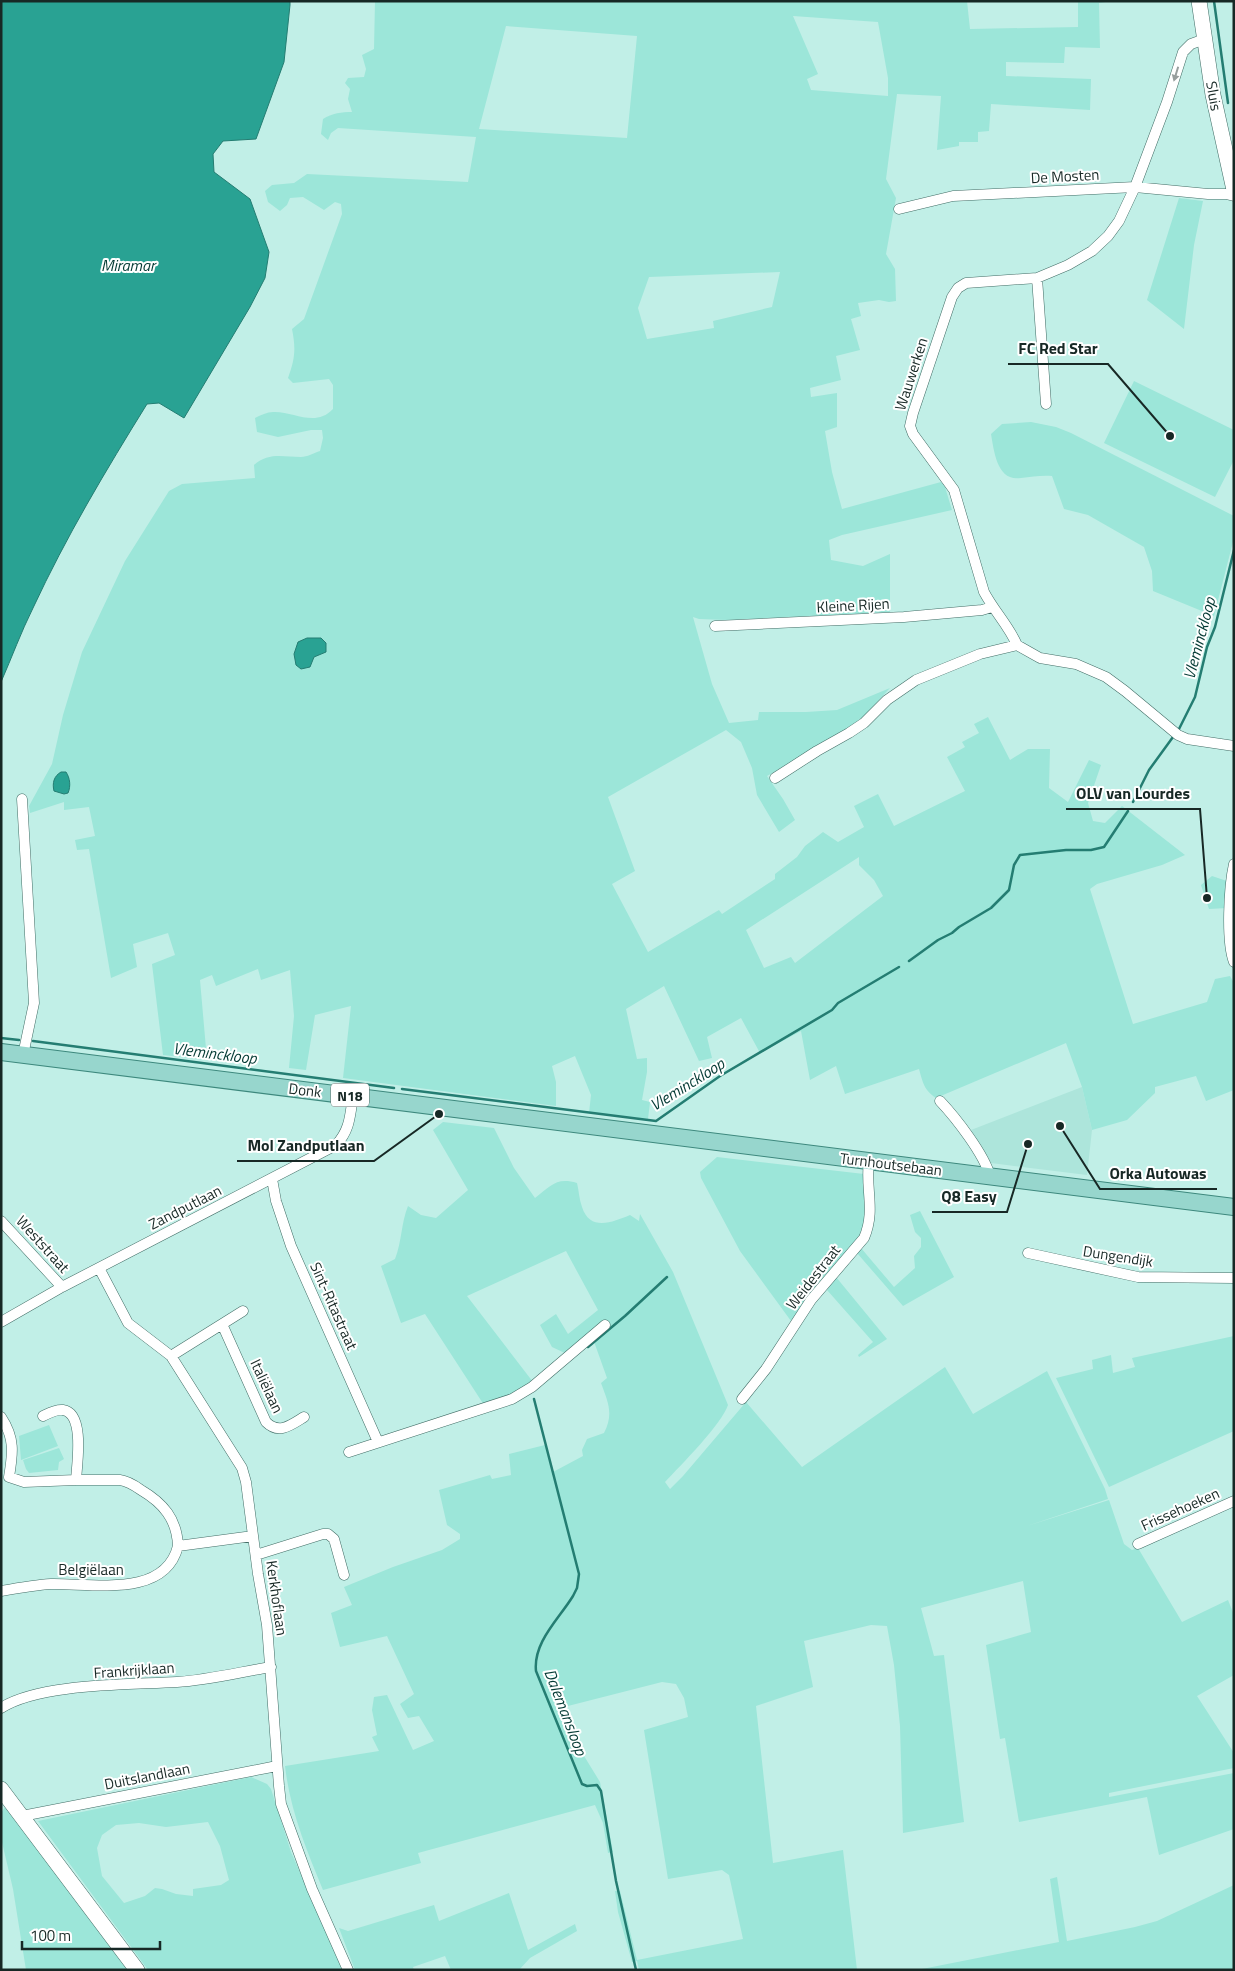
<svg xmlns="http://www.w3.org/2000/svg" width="1235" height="1971" font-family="'Titillium Web',sans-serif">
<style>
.built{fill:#ade5db}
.green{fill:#9ce6d9;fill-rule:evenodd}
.water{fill:#29a293;stroke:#247d72}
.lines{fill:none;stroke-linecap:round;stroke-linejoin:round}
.stream{stroke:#247d72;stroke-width:2.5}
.street-casing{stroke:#426d66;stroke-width:11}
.secondary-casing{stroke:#426d66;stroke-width:16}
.primary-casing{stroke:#3d887d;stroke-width:18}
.street{stroke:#fff;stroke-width:10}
.secondary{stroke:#fff;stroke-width:15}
.primary{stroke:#97d6cd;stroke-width:16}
.oneway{fill:#979e9d}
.labels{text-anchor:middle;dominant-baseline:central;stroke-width:4;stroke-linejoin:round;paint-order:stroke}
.shield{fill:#fff;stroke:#5d6866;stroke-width:1}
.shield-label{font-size:14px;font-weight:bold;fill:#172825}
.street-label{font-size:15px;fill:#172825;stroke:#fff}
.water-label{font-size:16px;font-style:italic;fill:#053b35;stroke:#fff}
.leader{fill:none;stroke:#172825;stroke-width:2}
.callout-dot{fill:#172825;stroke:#fff;stroke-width:2}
.callout-label{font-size:16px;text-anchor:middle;font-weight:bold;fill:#172825;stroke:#fff;stroke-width:4;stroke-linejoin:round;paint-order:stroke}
</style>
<rect width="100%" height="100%" fill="#c1efe7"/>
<path class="built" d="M1082 1087 1092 1130 1087 1175 991 1163 971 1130Z"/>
<path class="green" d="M375 1H967L970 29 1078 27V1H1112L1099 3 1100 48 1065 47 1064 63 1006 62V76L1091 79 1090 110 991 104 989 131 978 132V142H959V146L937 150 941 96 897 94 886 179 896 198 886 254 895 269 896 301 889 302 879 300 858 303 861 316 851 319 860 350 836 356 841 380 810 388 811 397 837 393V427L825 431 832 472 842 509 941 482 945 487 952 510 842 535 829 540 831 560 863 566 890 554V612L726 620 699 619 693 617 712 684 729 723 758 720 759 712H806L837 710 890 688 864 716 841 733 767 776 783 799 795 820 779 832 757 795 752 768 741 742 726 730 608 797 635 871 612 884 648 952 719 910 722 914 775 879V874L797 857 805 846 823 832 838 842 864 827 854 806 878 794 894 826 965 791 947 757 965 747 962 742 979 733 974 724 988 717 1010 760 1028 749H1050L1049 788 1068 802 1089 760 1101 765 1088 803 1093 821 1105 823 1122 806 1185 855 1162 865 1097 884 1090 889 1133 1024 1207 1002 1215 979 1230 976 1234 983V1090L1206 1101 1196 1076 1155 1087V1093L1127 1120 1092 1130 1082 1087 1066 1043 936 1098C924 1090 923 1083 919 1069L845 1094 836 1066 810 1080 801 1031 760 1053 741 1018 707 1037 712 1058 699 1061 664 986 626 1009 637 1059 647 1058V1072L642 1100 650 1102 648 1119 589 1113 591 1095 575 1056 552 1066 556 1082V1106L343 1078 351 1006 315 1015 306 1070 289 1068 294 1016 290 970 261 980 258 969 216 986 212 975 200 980 207 1060 163 1055 152 964 175 955 168 933 133 944 137 967 111 978 89 849 77 850 75 840 95 836 89 807 64 810V802L30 813 29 806 52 764 63 715 82 652 125 561 169 491 182 484 255 478 254 465C268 452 284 457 301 457 307 457 314 453 320 451L323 438 322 430H311L278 437 257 432 255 418C261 415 267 412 273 412 294 411 315 428 333 409V385L329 379 293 383 288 378C295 359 296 349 292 329L304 319 342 214 341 204 335 202 324 210 303 197 290 198 287 205 280 211 268 202 265 191 272 185 294 183 307 174 468 182 476 137 338 128 331 133 328 140 321 134 323 119C332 113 342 112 352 112L348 99 350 89 345 83 348 78 364 77 366 69 362 55 374 49ZM793 16 878 22 888 78V96L811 90 807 79 818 74ZM506 26 637 36 627 138 479 129ZM780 272 772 307 713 321 714 328 647 339 638 308 649 277ZM859 857V865L874 880 883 896 795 963 791 957 764 968 746 930Z
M1179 198 1203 201 1194 245 1184 329 1147 300Z
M1134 381 1234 430V460L1215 497 1104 443Z
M1031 422 1056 427 1071 433 1234 516V538L1214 616 1153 591 1152 571 1144 547 1088 515 1064 509 1052 476C1041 475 1032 477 1021 478 997 482 994 451 991 434L1002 424Z
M1212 876 1227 881V908L1209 909 1201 885Z
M443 1122 494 1128 514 1168 535 1198C551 1186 556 1177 577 1183 579 1191 579 1199 582 1207 590 1232 613 1222 630 1215L639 1221 640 1214 673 1272 728 1405C722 1424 680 1466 665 1482L670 1489 683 1476 746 1402 802 1467 945 1367 973 1414 1047 1371 1105 1489 1108 1499 1027 1526 1109 1500 1124 1544 1132 1550 1138 1548 1182 1622 1228 1600 1234 1615V1675L1197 1696 1234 1753V1768L1109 1793V1797L1234 1773V1829L1159 1855 1147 1797 1019 1822 1005 1738 1000 1739 986 1645 1031 1632 1023 1581 921 1608 934 1656 944 1655 964 1822 903 1833 900 1726 894 1665 887 1626 871 1625 804 1641 813 1687 756 1706 773 1863 843 1850 857 1970H639L637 1961 632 1962 618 1912 615 1891H620L637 1960 743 1939 729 1875 722 1870 668 1879 644 1730 688 1717 684 1698 676 1684 662 1682 564 1707 581 1751 600 1782 613 1852 608 1853 603 1823 595 1805 418 1853 421 1863 323 1890C306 1849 290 1810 285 1766L379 1751 372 1737 377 1735 372 1710 374 1697 387 1695 413 1750 434 1741 419 1716 408 1718 400 1704 414 1694 387 1636 340 1647 331 1613 352 1605 344 1587 393 1567 442 1550 460 1539V1534L447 1525 439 1490 490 1475 492 1479 511 1475 509 1454 545 1445 553 1472 583 1456 582 1450 587 1439 604 1433C614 1414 608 1402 601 1383L607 1378 592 1336 567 1354 552 1347 540 1325 556 1314 568 1334 598 1310 566 1251 467 1296 533 1382 527 1387 484 1405 425 1314 401 1323 381 1266 395 1259C402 1241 401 1223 408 1206L421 1215 436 1218 468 1190 433 1130Z
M717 1157 864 1174 869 1213 860 1237 819 1282 791 1321 740 1251 701 1178 700 1172Z
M920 1211 954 1277 903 1306 857 1253 861 1248 894 1287 915 1268 914 1256 921 1247V1238L915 1232 910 1215Z
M836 1277 887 1339 859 1357 858 1355 873 1342 827 1290Z
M1234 1336V1431L1109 1487 1056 1378 1093 1369 1092 1360 1111 1355 1113 1373 1135 1367 1132 1358Z
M49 1425 58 1446 21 1460 19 1436Z
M59 1448 64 1459 59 1462 58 1470 29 1473 26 1469 23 1460Z
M251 1777 267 1784 271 1789 291 1852 343 1970H148L38 1821ZM208 1822 220 1846 229 1880 221 1885 193 1889V1896L176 1894 162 1889 155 1888 145 1896 124 1903 102 1876 97 1848 102 1835 116 1825 139 1823 166 1827Z
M5 1807 11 1814 127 1970H26L13 1889 1 1838V1813Z
M1057 1877 1067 1941 1135 1927 1157 1921 1234 1885V1970H917L1059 1942 1050 1879Z
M509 1893 528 1950 575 1924 577 1931 530 1958 519 1970H451L445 1956 413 1967 414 1970H355L339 1928 348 1931 434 1905 439 1921Z"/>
<path class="water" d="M1 1H290V5L284 62 256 139 223 141 213 154 214 172 250 199 269 252 265 278 250 307 184 418 159 403 147 404C106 470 66 537 33 608 21 632 12 657 1 682Z
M307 638H321L326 643V652L314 657 310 667 301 669 296 665 294 654 298 642Z
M61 772H66C70 778 71 786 68 793L64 794 54 791C52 783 54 776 61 772Z"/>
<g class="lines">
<path class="stream" d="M1214 1 1228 103
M1179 729 1195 697 1207 647 1215 627 1234 550
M1133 802 1149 770 1173 737
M909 961 938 940 952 933 959 927 991 908 1009 890 1014 865 1020 855 1066 850H1091L1104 847 1128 811
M1 1038 19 1040
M33 1041 394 1088
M402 1089 656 1121 720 1076 832 1010 838 1003 899 967
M588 1347 625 1316 667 1277
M534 1399 579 1574 577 1588 573 1596C559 1619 533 1642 536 1671L582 1784 587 1786 597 1785 601 1791 616 1881 636 1970"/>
<g class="street-casing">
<path id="street" d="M899 209 953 196 1135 187 1208 194H1226L1234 196
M1037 278 1046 404
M715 626 904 617 982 610 992 607
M1017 645C1009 626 994 611 984 592L954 490 913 434 910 426 913 413 952 297 958 288 966 283 1037 278 1068 265 1092 251 1108 236 1119 221 1135 187 1167 102 1183 52 1191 44 1205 39
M775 778 817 751 849 733 864 723 887 700 916 680 980 654 1017 645 1040 658 1076 664 1106 677 1125 691 1178 735 1187 739 1234 746
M22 799 34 1003 23 1055
M1234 864C1229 886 1226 941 1234 962
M940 1101C956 1118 984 1154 990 1176
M272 1179 276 1201 291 1246 378 1442
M1 1221 62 1287
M1028 1253 1138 1277 1234 1278
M99 1268 128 1323 171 1356 242 1468 246 1482 258 1574 267 1625 279 1786 281 1804 312 1889 348 1970
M1 1322 62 1287 336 1145C350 1130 350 1116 353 1096
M222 1324 266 1422C279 1435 291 1425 304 1417
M171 1356 243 1311
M742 1399 766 1369 811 1300 864 1238C876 1210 865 1189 869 1161
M1 1417C15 1438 13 1453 9 1477L24 1482 76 1480C77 1464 85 1413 63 1410 56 1409 49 1413 43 1416
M349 1452 512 1399 532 1387 605 1325
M76 1480H120C128 1481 134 1485 141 1490 163 1503 177 1519 178 1546
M1138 1544 1234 1501
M256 1555 323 1534H328L334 1539 344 1575
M1 1591C18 1588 35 1585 51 1584 91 1583 165 1599 178 1546L253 1536
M1 1708C40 1683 129 1685 177 1682 208 1680 240 1672 271 1667
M22 1816 277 1766"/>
</g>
<g class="secondary-casing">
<path id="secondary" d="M1199 1 1213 95 1234 190
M1 1789 137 1970"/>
</g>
<g class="primary-casing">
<path id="primary" d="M1 1052 1234 1207"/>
</g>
<use href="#street" class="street"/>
<use href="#secondary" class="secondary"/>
<use href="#primary" class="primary"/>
</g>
<defs><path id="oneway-solid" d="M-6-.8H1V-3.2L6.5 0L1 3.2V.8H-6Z" transform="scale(1.25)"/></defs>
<use class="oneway" href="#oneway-solid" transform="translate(1176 74) rotate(107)"/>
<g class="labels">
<rect class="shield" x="331" y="1083.5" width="38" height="23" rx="4"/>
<g class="shield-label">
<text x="350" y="1095">N18</text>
</g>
<g class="street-label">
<text transform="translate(1214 96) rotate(80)">Sluis</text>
<text transform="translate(1065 176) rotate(-3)">De Mosten</text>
<text transform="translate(911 374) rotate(-72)">Wauwerken</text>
<text transform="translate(853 605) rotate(-3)">Kleine Rijen</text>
<text transform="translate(305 1090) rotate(7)">Donk</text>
<text transform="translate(891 1164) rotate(7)">Turnhoutsebaan</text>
<text transform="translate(185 1207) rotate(-27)">Zandputlaan</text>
<text transform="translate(43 1244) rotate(48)">Weststraat</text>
<text transform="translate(1118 1256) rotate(9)">Dungendijk</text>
<text transform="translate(813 1277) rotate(-52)">Weidestraat</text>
<text transform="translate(334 1306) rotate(66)">Sint-Ritastraat</text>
<text transform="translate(267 1386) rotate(65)">Italiëlaan</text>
<text transform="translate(1180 1509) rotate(-24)">Frissehoeken</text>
<text x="91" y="1569">Belgiëlaan</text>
<text transform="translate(277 1598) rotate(82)">Kerkhoflaan</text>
<text transform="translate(134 1670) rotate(-4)">Frankrijklaan</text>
<text transform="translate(147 1776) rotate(-11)">Duitslandlaan</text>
</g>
<g class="water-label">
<text x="128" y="265">Miramar</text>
<text transform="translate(1199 638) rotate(-75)">Vleminckloop</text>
<text transform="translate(215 1053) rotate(7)">Vleminckloop</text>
<text transform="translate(687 1084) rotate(-32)">Vleminckloop</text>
<text transform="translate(566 1712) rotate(69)">Dalemansloop</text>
</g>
</g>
<path class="leader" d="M1170 436L1108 364H1008M1207 898L1200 809H1066M439 1114L374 1161H237M1060 1126L1100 1189H1217M1028 1144L1007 1212H932"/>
<g class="callout-dot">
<circle cx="1170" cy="436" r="5"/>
<circle cx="1207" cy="898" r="5"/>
<circle cx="439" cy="1114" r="5"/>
<circle cx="1060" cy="1126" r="5"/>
<circle cx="1028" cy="1144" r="5"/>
</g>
<g class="callout-label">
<text x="1058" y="354">FC Red Star</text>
<text x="1133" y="799">OLV van Lourdes</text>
<text x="306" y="1151">Mol Zandputlaan</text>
<text x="1158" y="1179">Orka Autowas</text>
<text x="969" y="1202">Q8 Easy</text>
</g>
<rect width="1235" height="1971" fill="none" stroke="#172825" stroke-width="5"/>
<path d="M22 1941v8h138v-8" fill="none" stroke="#172825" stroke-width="2.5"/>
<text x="30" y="1941" font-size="15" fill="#172825" stroke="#ffffff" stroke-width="4" paint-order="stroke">100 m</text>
</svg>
